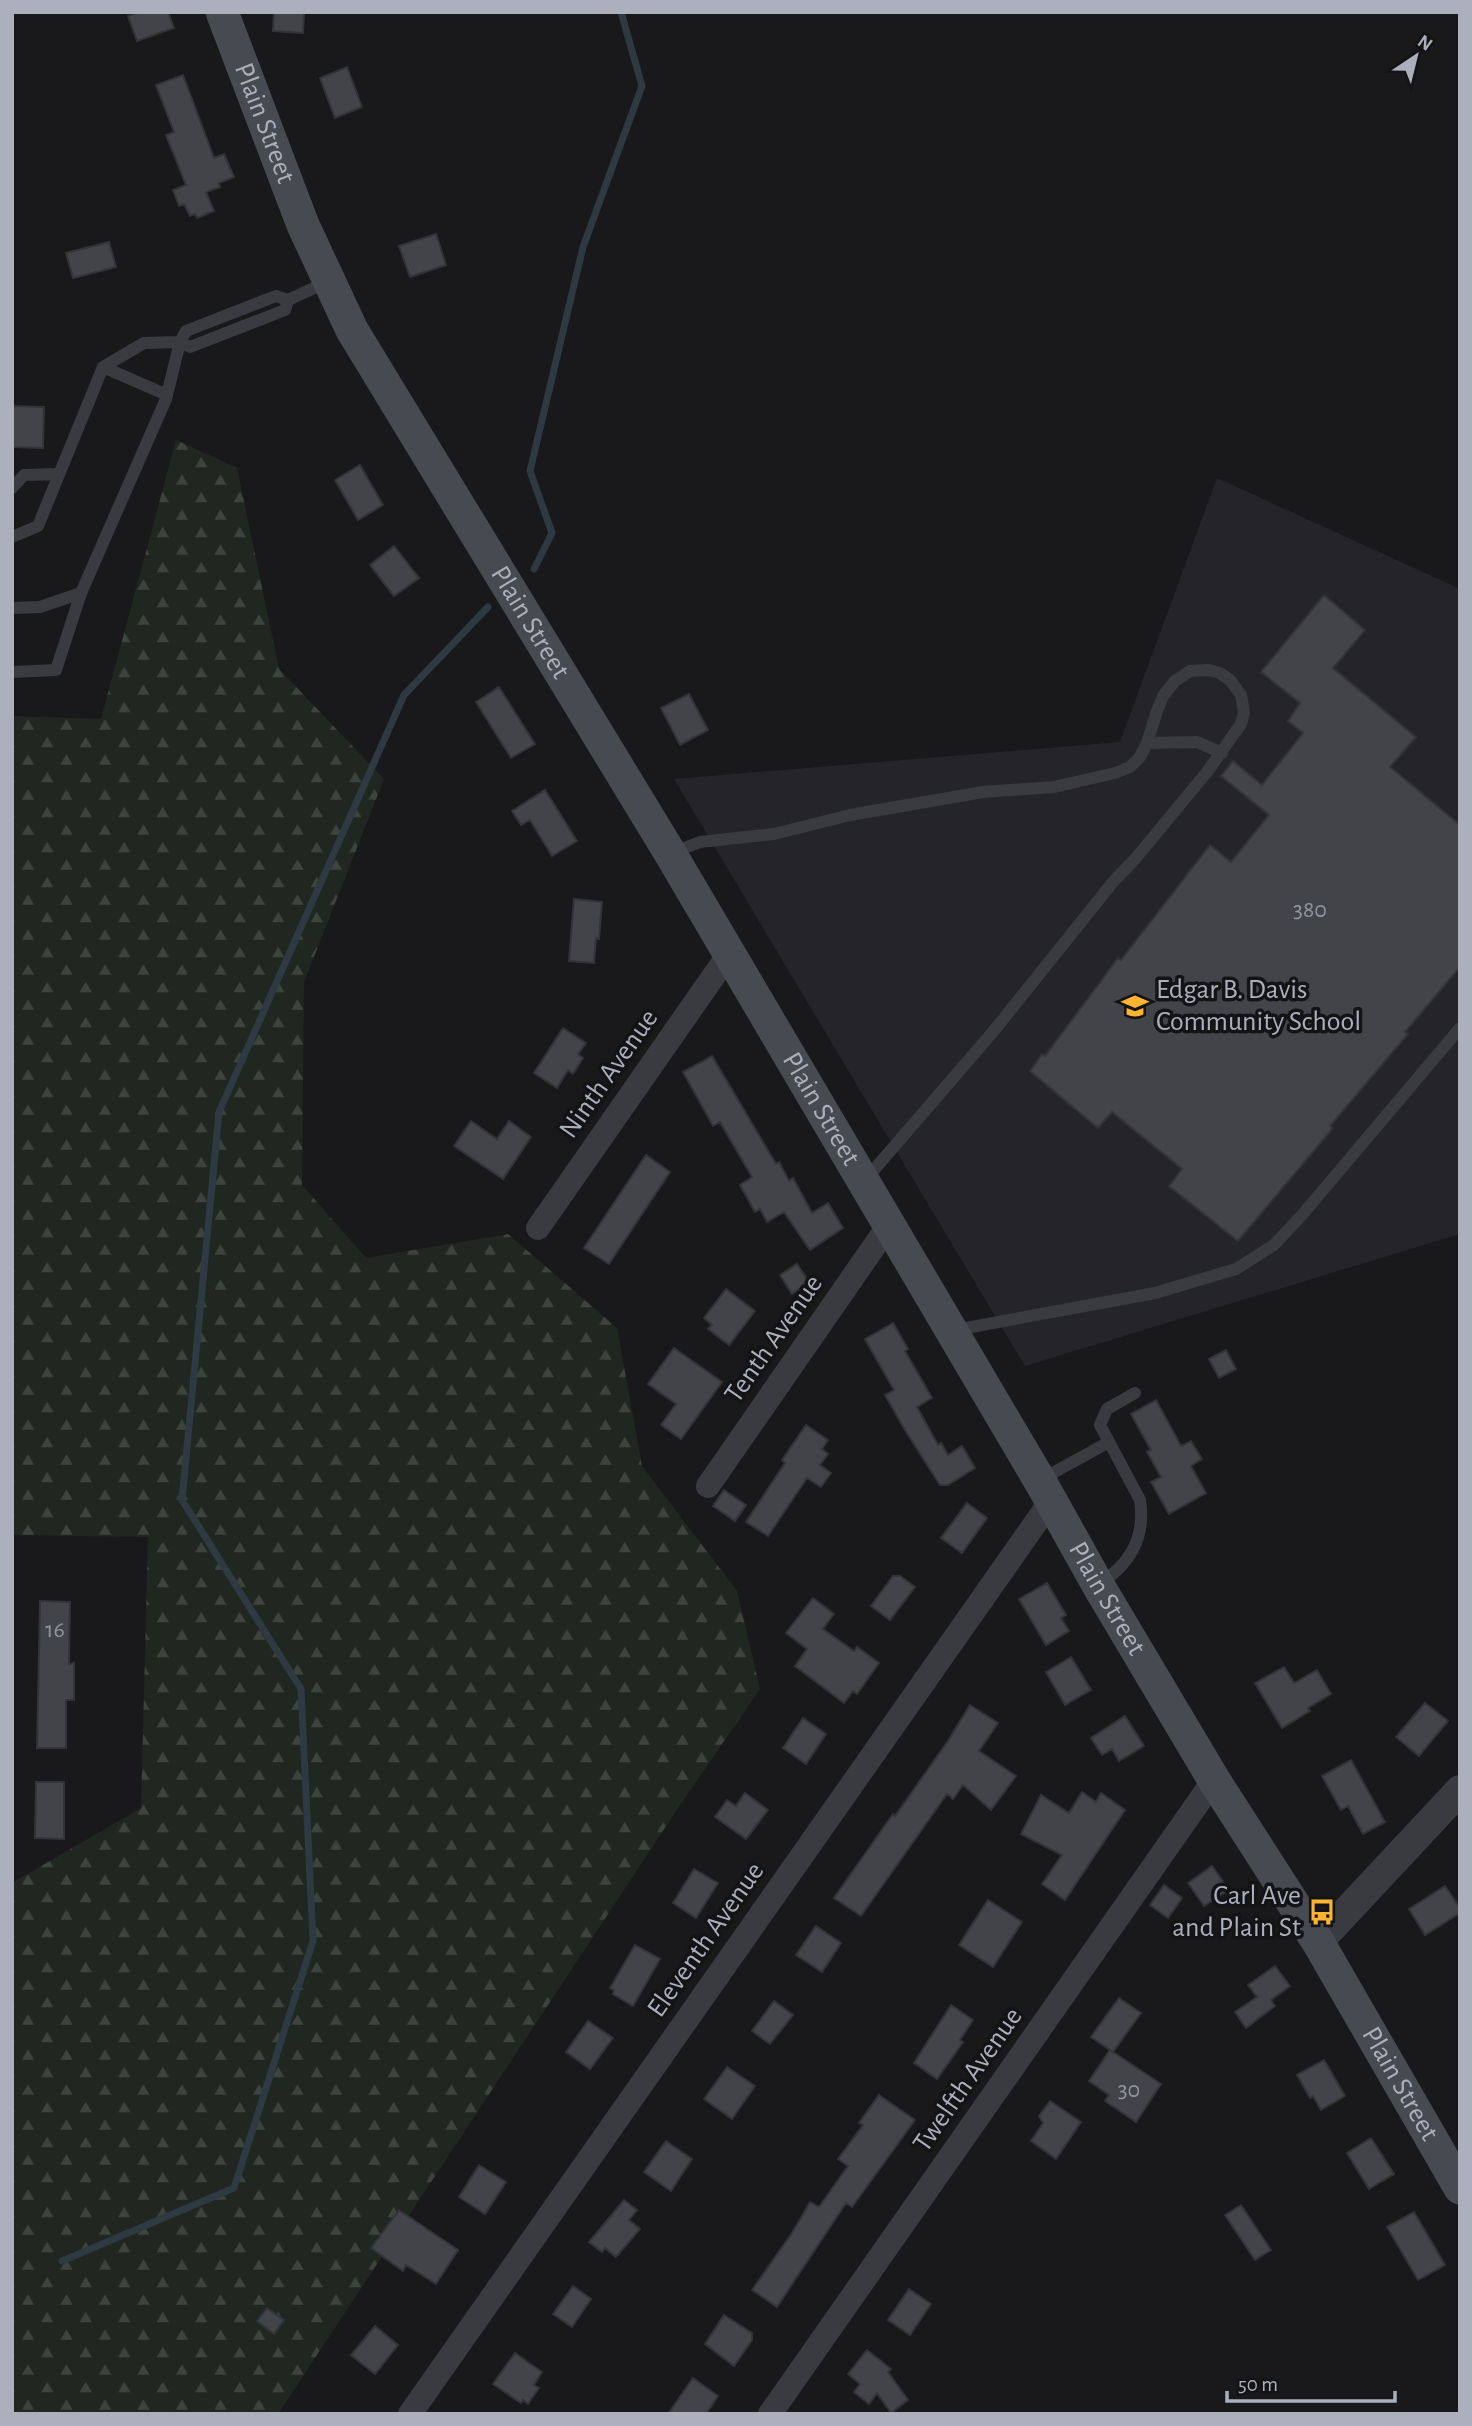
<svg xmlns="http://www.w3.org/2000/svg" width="1472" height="2426" font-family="'Alegreya Sans',sans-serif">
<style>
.built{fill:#252529}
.forest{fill:url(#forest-firs)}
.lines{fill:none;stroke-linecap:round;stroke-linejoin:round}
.stream{stroke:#2e3941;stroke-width:7}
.building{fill:#434449;stroke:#333338;stroke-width:2}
.service{stroke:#3a3b41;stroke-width:12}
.minor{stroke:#3a3b41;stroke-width:24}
.tertiary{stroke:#3a3b41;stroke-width:30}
.secondary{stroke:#484a51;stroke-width:33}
.labels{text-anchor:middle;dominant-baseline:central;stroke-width:7;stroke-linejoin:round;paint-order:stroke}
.number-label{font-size:24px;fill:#91959f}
.street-label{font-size:28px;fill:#abb0bc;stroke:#141417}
.poi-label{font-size:28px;fill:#abb0bc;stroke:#141417;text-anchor:start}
</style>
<defs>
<pattern id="forest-firs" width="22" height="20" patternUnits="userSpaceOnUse" patternTransform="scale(1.75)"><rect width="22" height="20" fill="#1f2720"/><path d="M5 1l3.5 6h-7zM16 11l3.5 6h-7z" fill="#3d443e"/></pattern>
</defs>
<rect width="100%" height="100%" fill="#19191c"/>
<path class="built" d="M1217 478 1460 589V1234L1025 1366 674 779 1120 742Z"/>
<path class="forest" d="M176 440 237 468 279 669 384 779 304 982 302 1185 366 1258 508 1234 617 1328 642 1466 737 1591 760 1689 678 1808 278 2414H12V1883L141 1808 148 1537 12 1535V716L101 719Z"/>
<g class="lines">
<path class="stream" d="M534 569 552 533 530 471 583 247 642 86 621 12
M62 2261 234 2188 313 1941 301 1689 182 1500 219 1112 404 695 488 607"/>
</g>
<path class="building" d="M140 12H168L174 28 137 41 128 16Z
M274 12H304L303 33 273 31Z
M347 67 362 107 335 118 320 78Z
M183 75 214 158 224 154 234 177 219 183 220 187 206 192 214 211 197 218 195 214 190 216 184 204 179 206 173 190 186 185 166 135 174 132 156 85Z
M436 234 446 265 410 277 399 246Z
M109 242 116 267 73 278 66 253Z
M12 406 44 407 43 448 12 447Z
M360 465 383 505 358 520 335 480Z
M394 546 419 578 394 596 370 565Z
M1324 595 1365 630 1333 668 1416 737 1390 767 1460 825V967L1405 1032 1408 1034 1330 1126 1333 1128 1238 1241 1169 1186 1182 1169 1112 1112 1098 1128 1030 1071 1042 1054 1045 1056 1118 958 1121 960 1210 845 1231 862 1269 815 1221 776 1233 761 1262 785 1303 733 1288 721 1300 703 1261 672Z
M499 687 535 744 511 758 476 702Z
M689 694 708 730 680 745 661 708Z
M545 790 577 841 552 856 530 820 521 825 512 811Z
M574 899 602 902 599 939 596 938 594 963 569 961Z
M563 1028 586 1043 578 1054 583 1058 573 1074 568 1070 557 1088 534 1073Z
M712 1056 776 1164 779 1162 789 1181 793 1178 812 1213 828 1203 843 1228 810 1250 784 1212 767 1222 760 1209 755 1212 740 1185 752 1177 720 1122 713 1126 683 1072Z
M471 1121 497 1139 509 1121 531 1137 503 1179 454 1146Z
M646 1155 670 1172 609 1264 584 1248Z
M797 1264 809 1282 792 1294 780 1275Z
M726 1289 755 1311 729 1345 708 1329 712 1325 704 1318Z
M893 1323 908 1349 905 1351 932 1398 917 1407 938 1445 941 1443 948 1455 962 1446 975 1468 948 1485H940L905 1430 885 1395 894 1390 865 1339Z
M674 1348 722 1382 681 1439 661 1425 676 1404 648 1384Z
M1226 1350 1236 1369 1219 1378 1209 1359Z
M1156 1400 1181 1446 1191 1441 1202 1459 1191 1466 1206 1493 1169 1514 1151 1482 1161 1477 1147 1452 1151 1450 1131 1414Z
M806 1425 828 1440 822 1449 828 1454 820 1465 831 1473 821 1487 807 1478 768 1536 746 1522 785 1463 782 1460Z
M724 1490 746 1505 735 1521 713 1506Z
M967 1503 987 1518 962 1553 941 1538Z
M893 1576H900L915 1587 890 1620 871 1606Z
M1047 1583 1066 1615 1061 1618 1069 1631 1046 1645 1019 1599Z
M813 1598 834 1614 823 1629 854 1651 857 1647 879 1663 857 1694 853 1691 844 1703 795 1666 807 1649 786 1633Z
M40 1601 70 1602 69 1664 74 1663V1700H66V1748H37Z
M1071 1657 1091 1690 1065 1705 1046 1672Z
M1284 1667 1294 1683 1317 1670 1331 1694 1308 1708 1310 1711 1282 1728 1255 1683Z
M1425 1703 1448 1721 1419 1756 1396 1737Z
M970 1705 998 1723 979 1751 1016 1776 991 1810 963 1785 953 1799 947 1794 861 1916 834 1898 893 1814 895 1816 948 1741Z
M1125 1716 1144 1746 1119 1761 1112 1749 1102 1755 1091 1738Z
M803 1718 826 1734 806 1764 783 1748Z
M1351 1760 1385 1822 1363 1834 1348 1806 1341 1810 1322 1776Z
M36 1782H64V1839L35 1838Z
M1082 1792 1096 1802 1101 1793 1125 1810 1065 1900 1042 1884 1062 1855 1021 1834 1041 1795 1069 1813Z
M745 1793 768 1810 746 1839 715 1817 727 1800 736 1806Z
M1212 1866 1229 1890 1204 1906 1188 1883Z
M694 1869 718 1883 696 1918 673 1903Z
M1164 1885 1182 1898 1168 1918 1150 1905Z
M1445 1886 1460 1908V1913L1425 1935 1409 1909Z
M988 1900 1022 1922 993 1967 959 1945Z
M816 1926 841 1943 822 1972 796 1955Z
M635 1945 660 1959 633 2006 613 1994 614 1990 610 1988Z
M1275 1966 1290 1986 1271 2000 1275 2006 1246 2028 1235 2012 1257 1997 1248 1985Z
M1119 1998 1141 2013 1113 2052 1091 2037Z
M774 2001 793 2015 770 2044 752 2031Z
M951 2005 973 2020 960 2040 963 2042 937 2079 914 2063Z
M588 2021 613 2038 590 2069 566 2052Z
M1110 2050 1161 2084 1136 2122 1105 2101 1109 2095 1089 2081Z
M1324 2060 1345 2096 1321 2110 1313 2096 1310 2098 1297 2075Z
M727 2067 755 2086 732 2119 704 2099Z
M879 2095 915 2120 852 2207 846 2203 777 2307 752 2290 792 2233 810 2202 819 2207 848 2166 838 2159 863 2125 859 2123Z
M1050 2101 1081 2122 1056 2159 1031 2141 1043 2123 1039 2116Z
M1371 2138 1394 2174 1369 2189 1347 2153Z
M666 2141 692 2159 671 2191 644 2172Z
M479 2165 506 2182 485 2214 459 2197Z
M624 2200 637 2210 629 2220 640 2229 616 2257 605 2248 602 2252 589 2242Z
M1241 2205 1271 2250 1255 2260 1225 2215Z
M399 2210 458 2250 436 2284 406 2265 403 2271 371 2248Z
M1414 2212 1445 2265 1418 2280 1387 2227Z
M573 2286 591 2299 572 2327 553 2314Z
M909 2289 931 2304 910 2335 888 2320Z
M267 2308 284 2320 274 2334 257 2321Z
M724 2315 752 2333V2340L734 2366 705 2344Z
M375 2326 398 2345 375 2374 351 2355Z
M867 2350 891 2369 888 2372 908 2400 891 2413 877 2393 869 2404 854 2392 860 2384 848 2374Z
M515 2353 542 2372 534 2385 539 2388 528 2404 523 2400 521 2403 493 2384Z
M693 2378 718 2396 706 2414H668Z"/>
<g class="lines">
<path class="service" d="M288 300 285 310 190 347 180 342 186 331 276 296 288 300 327 282
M103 367 167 395
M12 488 24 475 59 474
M12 537 38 526 103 367 144 343 180 342 166 399 81 593 56 670 12 672
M12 608 40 607 81 593
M1147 743 1197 742 1222 753
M671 853 700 842 774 834 850 815 983 792 1054 787 1115 773 1130 767 1140 757 1147 743 1157 711 1163 696 1175 681 1190 671 1209 670 1220 673 1230 680 1241 695 1244 713 1241 724 1207 772 1135 859 1113 882 992 1033 866 1179
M955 1330 1155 1293 1236 1269 1274 1245 1302 1215 1460 1028
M1040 1480 1109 1442
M1098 1585C1129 1565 1146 1539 1140 1500L1100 1425 1107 1409 1135 1393"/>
<path class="minor" d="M538 1228 729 954
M708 1486 889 1225
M410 2414 1051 1501
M770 2414 1214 1780"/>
<path class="tertiary" d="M1318 1942 1460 1790"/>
<path class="secondary" id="s1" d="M222 12 303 225 352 330 670 853 1040 1481 1098 1585 1214 1780 1318 1942 1460 2188"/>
</g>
<defs>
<g id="school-bare" transform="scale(2.1)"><path d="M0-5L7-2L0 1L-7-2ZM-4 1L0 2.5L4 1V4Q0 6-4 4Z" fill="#fdb530" stroke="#141417" stroke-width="2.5" paint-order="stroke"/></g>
<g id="bus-bare" transform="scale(2.1)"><path d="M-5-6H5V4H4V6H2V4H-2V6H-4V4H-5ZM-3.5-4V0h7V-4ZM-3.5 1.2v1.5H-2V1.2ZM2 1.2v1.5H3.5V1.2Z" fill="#fdb530" stroke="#141417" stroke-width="2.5" paint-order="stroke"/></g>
</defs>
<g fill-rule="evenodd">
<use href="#school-bare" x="1135" y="1006"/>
<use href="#bus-bare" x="1322" y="1912"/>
</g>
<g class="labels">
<g class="number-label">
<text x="1310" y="910">380</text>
<text x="55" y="1630">16</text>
<text x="1129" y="2090">30</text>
</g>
<g class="street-label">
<text stroke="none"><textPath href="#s1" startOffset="119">Plain Street</textPath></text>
<text stroke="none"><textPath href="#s1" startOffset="686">Plain Street</textPath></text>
<text transform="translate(609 1074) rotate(-55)">Ninth Avenue</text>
<text stroke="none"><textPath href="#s1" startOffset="1253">Plain Street</textPath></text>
<text transform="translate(774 1339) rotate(-55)">Tenth Avenue</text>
<text stroke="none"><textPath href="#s1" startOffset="1820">Plain Street</textPath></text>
<text transform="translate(706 1940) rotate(-55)">Eleventh Avenue</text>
<text transform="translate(968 2080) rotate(-55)">Twelfth Avenue</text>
<text stroke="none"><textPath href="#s1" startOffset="2387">Plain Street</textPath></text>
</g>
<g class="poi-label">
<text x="1156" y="990">Edgar B. Davis<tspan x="1156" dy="32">Community School</tspan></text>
<text x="1301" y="1896" text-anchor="end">Carl Ave<tspan x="1301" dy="32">and Plain St</tspan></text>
</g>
</g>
<rect width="1472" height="2426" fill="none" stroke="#abb0bc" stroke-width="28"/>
<g transform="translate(1416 56) rotate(35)" stroke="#141417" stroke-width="5" paint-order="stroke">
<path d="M0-5L12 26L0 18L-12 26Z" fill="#abb0bc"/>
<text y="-10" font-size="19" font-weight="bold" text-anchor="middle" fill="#abb0bc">N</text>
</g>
<path d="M1227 2391v10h168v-10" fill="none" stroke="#abb0bc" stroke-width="3.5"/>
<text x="1238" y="2391" font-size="21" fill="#abb0bc" stroke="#141417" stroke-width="5" paint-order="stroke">50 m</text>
</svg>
